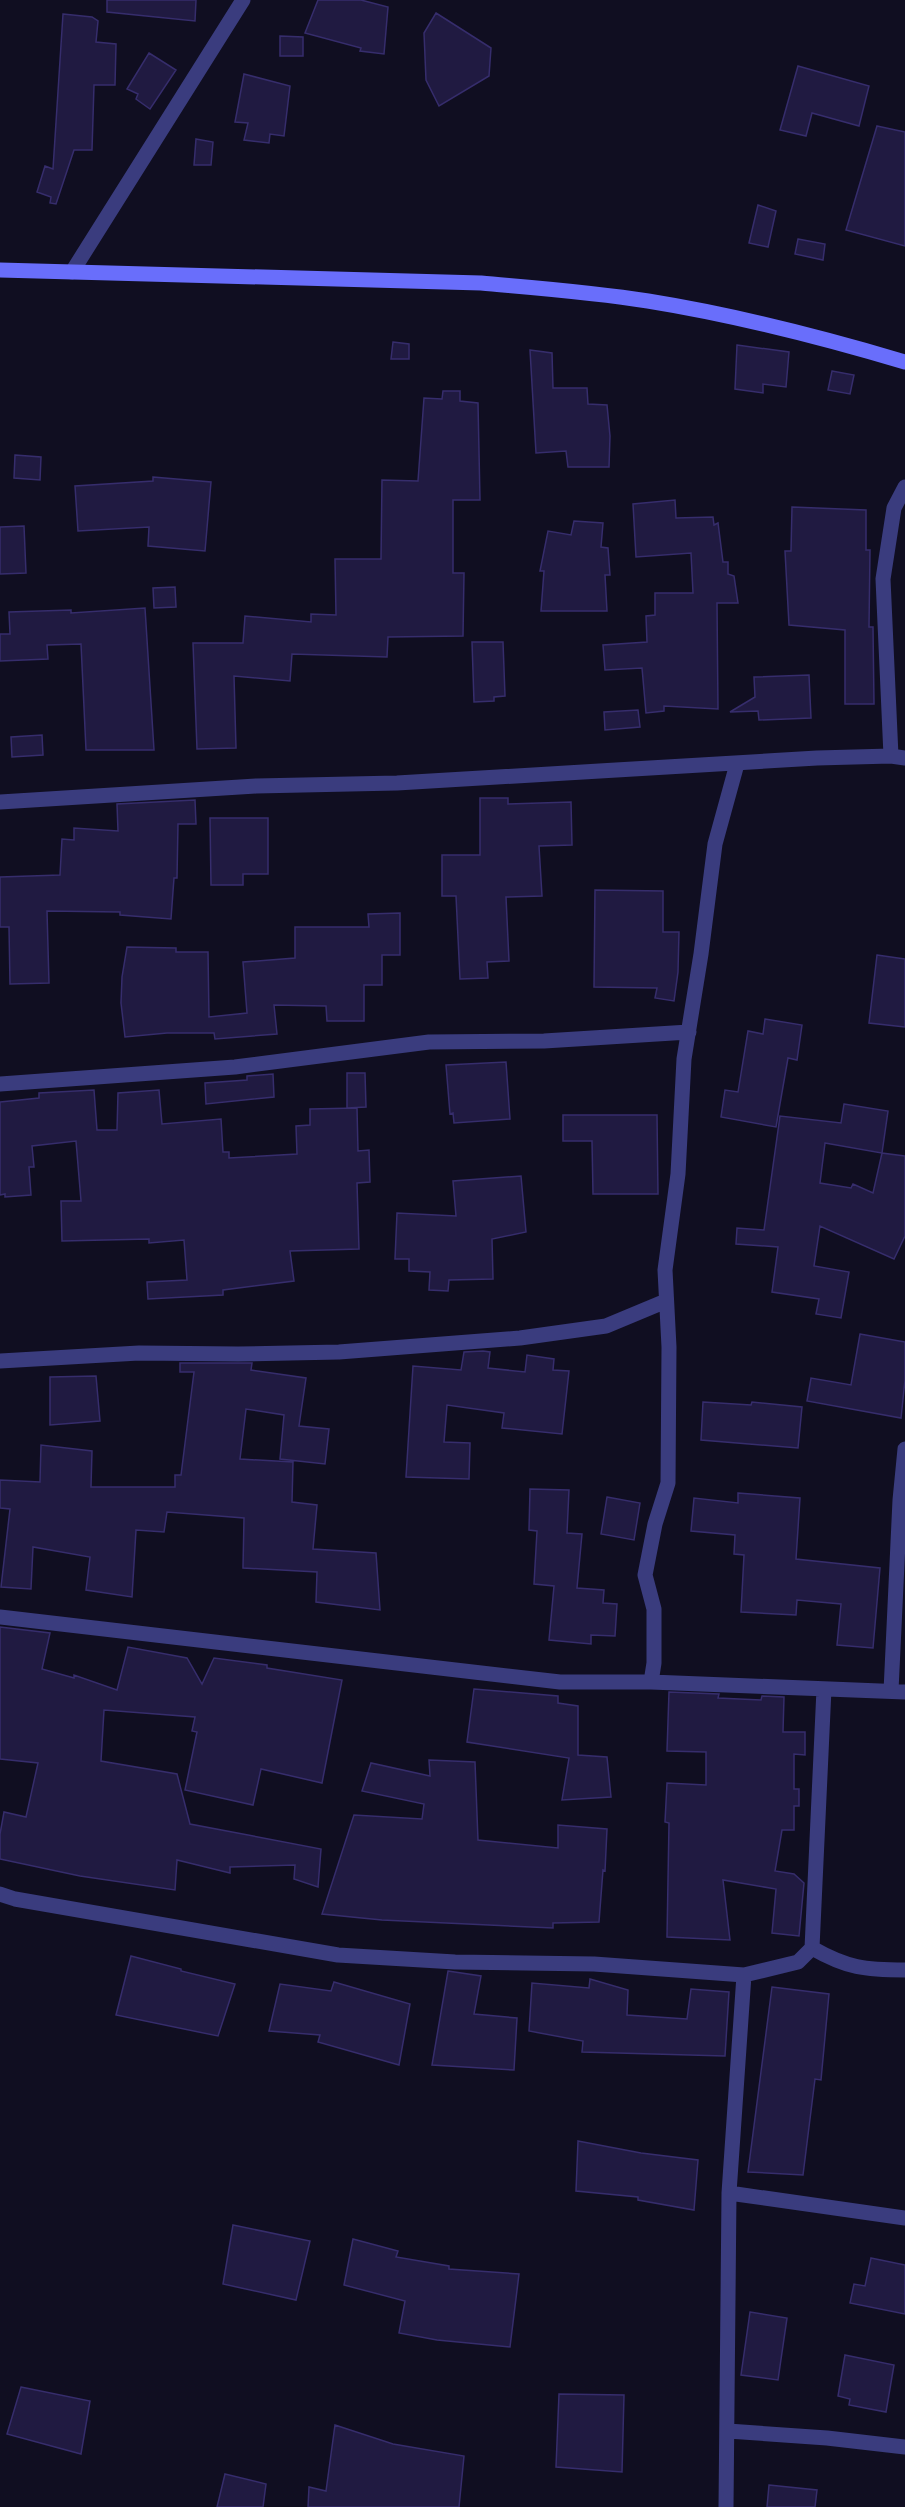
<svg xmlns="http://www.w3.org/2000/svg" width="905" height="2507" font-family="Commissioner,sans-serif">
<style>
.building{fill:#201a41;stroke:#362d6c;stroke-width:1.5;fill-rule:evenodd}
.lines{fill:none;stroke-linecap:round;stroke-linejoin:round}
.minor{stroke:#3a3c7e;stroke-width:15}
.secondary{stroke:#696efb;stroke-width:15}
</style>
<rect width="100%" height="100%" fill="#100e21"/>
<path class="building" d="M107 0H196L195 21 107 12Z
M318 0H361L388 7 384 54 360 51 361 48 305 33Z
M436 13 491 48 489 76 439 106 426 80 424 33Z
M63 14 92 17 98 21 96 42 116 44 115 85H94L92 150H74L56 204 50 203 51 197 37 192 45 166 53 169Z
M280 36 303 37V56H280Z
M149 53 176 70 150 109 136 99 138 94 127 89Z
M798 66 869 86 859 126 812 113 806 136 780 130Z
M244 74 290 86 284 136 270 134 269 143 244 140 248 123 235 122Z
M877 126 905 132V246L846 230Z
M196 139 213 142 211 165H194Z
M758 205 776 211 768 247 749 243Z
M798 239 825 244 823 260 795 254Z
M393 342 409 344V359H391Z
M737 345 789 352 786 387 763 384V393L735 389Z
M530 350 552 353 553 388H587L588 404 607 405 610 436 609 467H568L566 451 536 453Z
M832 371 854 375 850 394 828 390Z
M443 391H460V401L478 403 480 500H453V573H464L463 636 388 637 387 657 292 654 290 681 234 676 236 748 197 749 193 643H243L245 616 311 622V614L336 615 335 559H381L382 480 418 481 424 398 442 399Z
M15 455 41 457 40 480 14 478Z
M153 477 211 482 205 551 148 546 149 527 78 531 75 486 153 481Z
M675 500 676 518 713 517 714 525 718 523 723 562H728V574L734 576 738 603H717L718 709 664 706V711L646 713 642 668 605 670 603 645 647 642 646 616 655 615V593H693L691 553 636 557 633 504Z
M792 507 866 510V550H870L869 627H873L874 704H845V630L789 625 785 551H791Z
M574 521 603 523 601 547 608 548 610 575H605L607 611H541L544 571H540L548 531 571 535Z
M24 526 26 573 0 574V527Z
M175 587 176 607 154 608 153 588Z
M145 608 154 750H86L81 644 47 645 48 659 0 661V634H10L9 612 71 610V613Z
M472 642H503L505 696 494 697V701L474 702Z
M809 675 811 718 759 720 758 711 730 712 755 697 754 677Z
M638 710 640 727 605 730 604 712Z
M42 735 43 755 12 757 11 737Z
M480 798H508V804L571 802 572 845 539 846 542 896 506 897 509 961 487 962 488 978 460 979 456 896H442V855H480Z
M195 800 196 824H178L177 878H174L171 919 120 915V912L47 911 49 983 10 984 9 927H0V877L60 875 62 839 74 840V828L118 831 117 804Z
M210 818H268V874H243V885H211Z
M595 890 663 891V932H679L678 972 674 1001 655 998 657 988 594 987Z
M400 913V955H382V985H364V1021H327L326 1006 274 1005 277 1034 215 1039 214 1033H167L125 1037 121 1003 122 977 127 947 176 948V952H208L209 1017 247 1013 243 962 295 958V927H369L368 914Z
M877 955 905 959V1027L869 1023Z
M765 1019 802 1025 797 1060 788 1058 776 1127 721 1117 725 1090 738 1092 748 1031 763 1034Z
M506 1062 510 1119 454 1123 453 1113 450 1114 446 1065Z
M347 1073H365L366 1107 347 1108Z
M273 1074 274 1097 206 1104 205 1083 247 1080V1076Z
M94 1090 97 1130H117L118 1093 159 1090 162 1124 221 1119 223 1152H229V1158L297 1154 296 1126 310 1125V1109L357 1108 358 1151 369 1150 370 1182 357 1183 359 1249 290 1251 294 1281 223 1290V1295L148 1299 147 1282 187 1280 184 1240 149 1243V1239L62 1241 61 1201H81L76 1141 32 1146 34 1167H29L31 1195 5 1197V1194L0 1195V1102L39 1098V1093Z
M844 1104 888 1111 882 1153 905 1156V1236L894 1259 820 1226 814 1266 849 1272 841 1318 816 1314 819 1299 772 1292 778 1247 736 1244 737 1228 764 1230 780 1116 841 1123ZM825 1143 882 1153 873 1193 853 1184 851 1188 820 1183Z
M563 1115H657L658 1194H593L592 1141H563Z
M521 1176 526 1232 492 1239 493 1279 449 1280 448 1291 429 1290 430 1272 409 1271V1259H395L397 1213 456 1216 453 1181Z
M860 1334 905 1342V1380L901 1418 807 1401 811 1378 851 1385Z
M483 1351 490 1352 488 1368 525 1372 527 1355 554 1359 553 1370 569 1371 562 1434 502 1428 504 1413 447 1405 444 1442 470 1443 469 1479 406 1477 413 1366 461 1370 464 1352Z
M180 1363H252L251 1370 306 1378 299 1426 329 1429 325 1464 280 1459 284 1415 246 1409 240 1459 293 1462 292 1502 317 1505 313 1549 376 1553 380 1610 316 1602 317 1572 243 1568 244 1518 167 1512 164 1532 136 1530 132 1597 86 1590 90 1557 33 1547 31 1589 1 1587 10 1509 0 1508V1480L40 1482 41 1445 92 1451 91 1487H175V1475H181L194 1372H180Z
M96 1376 100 1421 50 1425V1377Z
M703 1402 751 1405 752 1402 802 1407 798 1448 701 1440Z
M530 1489 569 1490 567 1533 582 1534 577 1588 604 1590 603 1603 617 1604 615 1636 591 1635V1644L549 1640 554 1586 534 1584 537 1531 529 1530Z
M738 1493 800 1498 796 1559 880 1568 873 1648 837 1645 841 1604 797 1600 796 1615 741 1612 744 1555 734 1554 735 1535 691 1531 694 1498 738 1503Z
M607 1497 640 1503 634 1540 601 1534Z
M0 1627 50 1633 42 1669 74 1678V1675L117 1690 128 1647 187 1658 202 1684 214 1658 267 1665V1668L342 1680 322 1783 261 1769 253 1805 185 1790 197 1732 192 1731 195 1717 104 1710 101 1761 177 1774 190 1824 321 1849 318 1887 294 1879 295 1865 230 1867V1873L177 1860 175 1890 80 1876 0 1859V1834L4 1812 26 1817 38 1763 0 1759Z
M474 1689 558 1696V1703L578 1706V1755L607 1757 611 1797 562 1800 569 1758 467 1742Z
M669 1692 719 1694 718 1698 761 1700 762 1696 784 1697 783 1732H805V1755L794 1754V1789H799V1806H794V1830H782L775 1871 794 1874 804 1883 799 1936 772 1933 776 1889 723 1880 730 1940 667 1937 669 1823 665 1822 667 1783 706 1785V1752L667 1751Z
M429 1760 475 1762 478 1840 558 1848V1825L607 1829 605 1871 603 1870 599 1922 553 1923V1928L382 1920 322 1914 354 1815 422 1819 424 1804 362 1791 371 1763 430 1776Z
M131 1956 181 1969V1971L235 1984 218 2036 116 2015Z
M448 1971 481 1976 474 2014 517 2018 514 2070 432 2065Z
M590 1979 628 1990 627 2015 687 2019 691 1989 729 1992 725 2056 582 2052 583 2041 529 2031 532 1983 589 1988Z
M334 1982 410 2004 399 2065 318 2042 320 2035 269 2031 280 1984 331 1991Z
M772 1987 829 1994 821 2080 815 2079 803 2175 748 2172Z
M578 2141 641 2153 698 2160 694 2210 638 2200V2197L576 2191Z
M233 2225 310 2241 296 2300 223 2284Z
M353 2239 398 2251 396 2257 449 2266V2269L519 2274 510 2347 437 2340 399 2333 405 2301 344 2285Z
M871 2258 905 2265V2314L850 2303 854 2284 865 2286Z
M750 2312 787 2318 778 2380 741 2375Z
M845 2355 894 2365 886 2412 849 2405 850 2399 838 2396Z
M21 2387 90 2401 81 2454 7 2434Z
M559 2394 624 2395 622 2472 556 2467Z
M335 2425 393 2444 464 2456 459 2507H308L309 2487 326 2491Z
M225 2474 266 2484 263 2507H217Z
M769 2485 817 2490 815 2507H767Z"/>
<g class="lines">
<path class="minor" d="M72 272 243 0
M891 756 883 579 894 508 905 487
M0 802 256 786 397 783 817 758 891 756 905 758
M0 1084 235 1067 429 1042 544 1041 689 1032
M0 1361 139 1353 238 1354 339 1352 520 1338 606 1326 666 1301
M0 1617 560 1682H651L905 1692
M651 1682 654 1663V1609L645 1575 655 1524 668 1483 669 1347 665 1270 678 1174 684 1059 701 954 715 844 737 764
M891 1691 900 1500 905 1449
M0 1894 15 1899 338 1955 455 1962 594 1964 744 1975
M812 1948C847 1968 865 1970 905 1970
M729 2193 905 2218
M728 2431 827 2438 905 2447
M726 2507 729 2193 744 1975 798 1962 812 1948 824 1689"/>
<path class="secondary" d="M0 270 481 283C537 288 593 292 648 301 735 315 821 337 905 362"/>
</g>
</svg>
